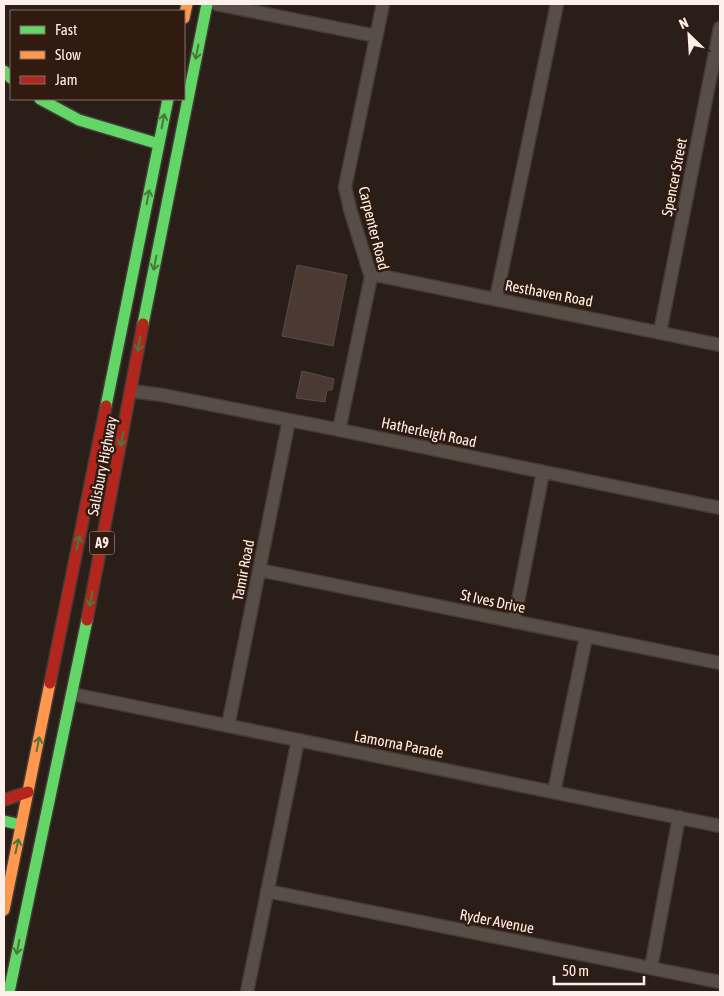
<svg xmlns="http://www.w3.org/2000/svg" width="724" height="996" font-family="'Asap Condensed',sans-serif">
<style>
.building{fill:#4b3a32;stroke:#564c47}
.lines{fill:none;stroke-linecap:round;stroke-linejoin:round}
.street-casing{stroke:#443b36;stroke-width:15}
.fast-casing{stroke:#443b36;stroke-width:14}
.slow-casing{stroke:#443b36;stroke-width:14}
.jam-casing{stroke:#443b36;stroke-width:14}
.street{stroke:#574e48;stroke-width:12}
.fast{stroke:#63d668;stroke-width:11}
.slow{stroke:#ff974d;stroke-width:11}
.jam{stroke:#b3261e;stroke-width:11}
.oneway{stroke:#4a783c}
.labels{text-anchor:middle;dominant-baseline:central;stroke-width:5;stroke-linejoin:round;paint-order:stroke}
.shield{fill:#311b10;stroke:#c0b0a9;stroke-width:1}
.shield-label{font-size:14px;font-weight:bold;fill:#fdf0ea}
.street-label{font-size:15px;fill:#fdf0ea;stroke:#311b10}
</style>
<rect width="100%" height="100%" fill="#291e18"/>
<path class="building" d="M297 265 347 275 333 346 282 336Z
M302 371 334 379 332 390H327L325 402 296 398Z"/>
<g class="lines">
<g class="street-casing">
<path id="street" d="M216 4 376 36
M371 274 720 345
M496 299 557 4
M660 332 720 28
M131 391 162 395 320 426 720 508
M339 430 371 277 350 209 345 187 383 4
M259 570 720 663
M514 622 543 472
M72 694 720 826
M228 726 289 420
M554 792 586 637
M267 891 720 982
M651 968 679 817
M247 992 298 740"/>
</g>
<g class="fast-casing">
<path id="fast" d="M4 71 11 78
M40 99 79 120 159 144
M143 324 207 4
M106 406 168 99
M4 821 21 825
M9 992 87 620"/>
</g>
<g class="slow-casing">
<path id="slow" d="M184 18 187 4
M4 910 50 683"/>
</g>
<g class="jam-casing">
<path id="jam" d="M87 620 143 324
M50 683 106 406
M4 800 28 792"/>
</g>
<use href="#street" class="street"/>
<use href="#fast" class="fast"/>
<use href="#slow" class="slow"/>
<use href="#jam" class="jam"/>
</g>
<defs><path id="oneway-shaft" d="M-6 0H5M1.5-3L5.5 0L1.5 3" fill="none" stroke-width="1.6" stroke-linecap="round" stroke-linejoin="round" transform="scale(1.25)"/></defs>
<g class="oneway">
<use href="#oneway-shaft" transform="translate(197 52) rotate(101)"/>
<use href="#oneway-shaft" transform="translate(163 121) rotate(-79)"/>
<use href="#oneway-shaft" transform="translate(148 197) rotate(-79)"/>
<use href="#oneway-shaft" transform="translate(155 263) rotate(101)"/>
<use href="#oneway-shaft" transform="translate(139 344) rotate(100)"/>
<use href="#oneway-shaft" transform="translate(122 439) rotate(101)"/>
<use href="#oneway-shaft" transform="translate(78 543) rotate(-79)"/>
<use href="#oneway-shaft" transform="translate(91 599) rotate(101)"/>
<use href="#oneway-shaft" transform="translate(38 744) rotate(-79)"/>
<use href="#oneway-shaft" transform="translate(17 846) rotate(-78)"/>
<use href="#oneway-shaft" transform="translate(18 947) rotate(101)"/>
</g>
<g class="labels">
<rect class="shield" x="89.5" y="531.5" width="25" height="23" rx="4"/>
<g class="shield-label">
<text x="102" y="543">A9</text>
</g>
<g class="street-label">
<text transform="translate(674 177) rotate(-79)">Spencer Street</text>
<text transform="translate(374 228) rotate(76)">Carpenter Road</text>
<text transform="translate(549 293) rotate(11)">Resthaven Road</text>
<text transform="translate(429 432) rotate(12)">Hatherleigh Road</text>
<text transform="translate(102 466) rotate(-79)">Salisbury Highway</text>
<text transform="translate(243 570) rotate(-79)">Tamir Road</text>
<text transform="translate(493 601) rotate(12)">St Ives Drive</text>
<text transform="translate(399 744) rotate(11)">Lamorna Parade</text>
<text transform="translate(497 921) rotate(11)">Ryder Avenue</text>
</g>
</g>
<rect width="724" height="996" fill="none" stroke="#fdf0ea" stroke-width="10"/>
<rect x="10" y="10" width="175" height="90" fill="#311b10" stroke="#837067"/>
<rect x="20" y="26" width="25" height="8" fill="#63d668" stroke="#837067"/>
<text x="55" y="35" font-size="15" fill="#fdf0ea">Fast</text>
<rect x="20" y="51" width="25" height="8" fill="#ff974d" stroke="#837067"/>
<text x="55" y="60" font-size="15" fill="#fdf0ea">Slow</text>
<rect x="20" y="76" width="25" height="8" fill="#b3261e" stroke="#837067"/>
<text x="55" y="85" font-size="15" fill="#fdf0ea">Jam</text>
<g transform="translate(689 35) rotate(335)" stroke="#311b10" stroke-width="4" paint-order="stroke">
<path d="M0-4L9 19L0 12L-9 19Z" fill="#fdf0ea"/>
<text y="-8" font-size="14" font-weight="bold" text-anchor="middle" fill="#fdf0ea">N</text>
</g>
<path d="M554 976v8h90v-8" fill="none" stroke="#fdf0ea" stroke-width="2.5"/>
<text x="562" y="976" font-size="15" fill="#fdf0ea" stroke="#311b10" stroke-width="4" paint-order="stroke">50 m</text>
</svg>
